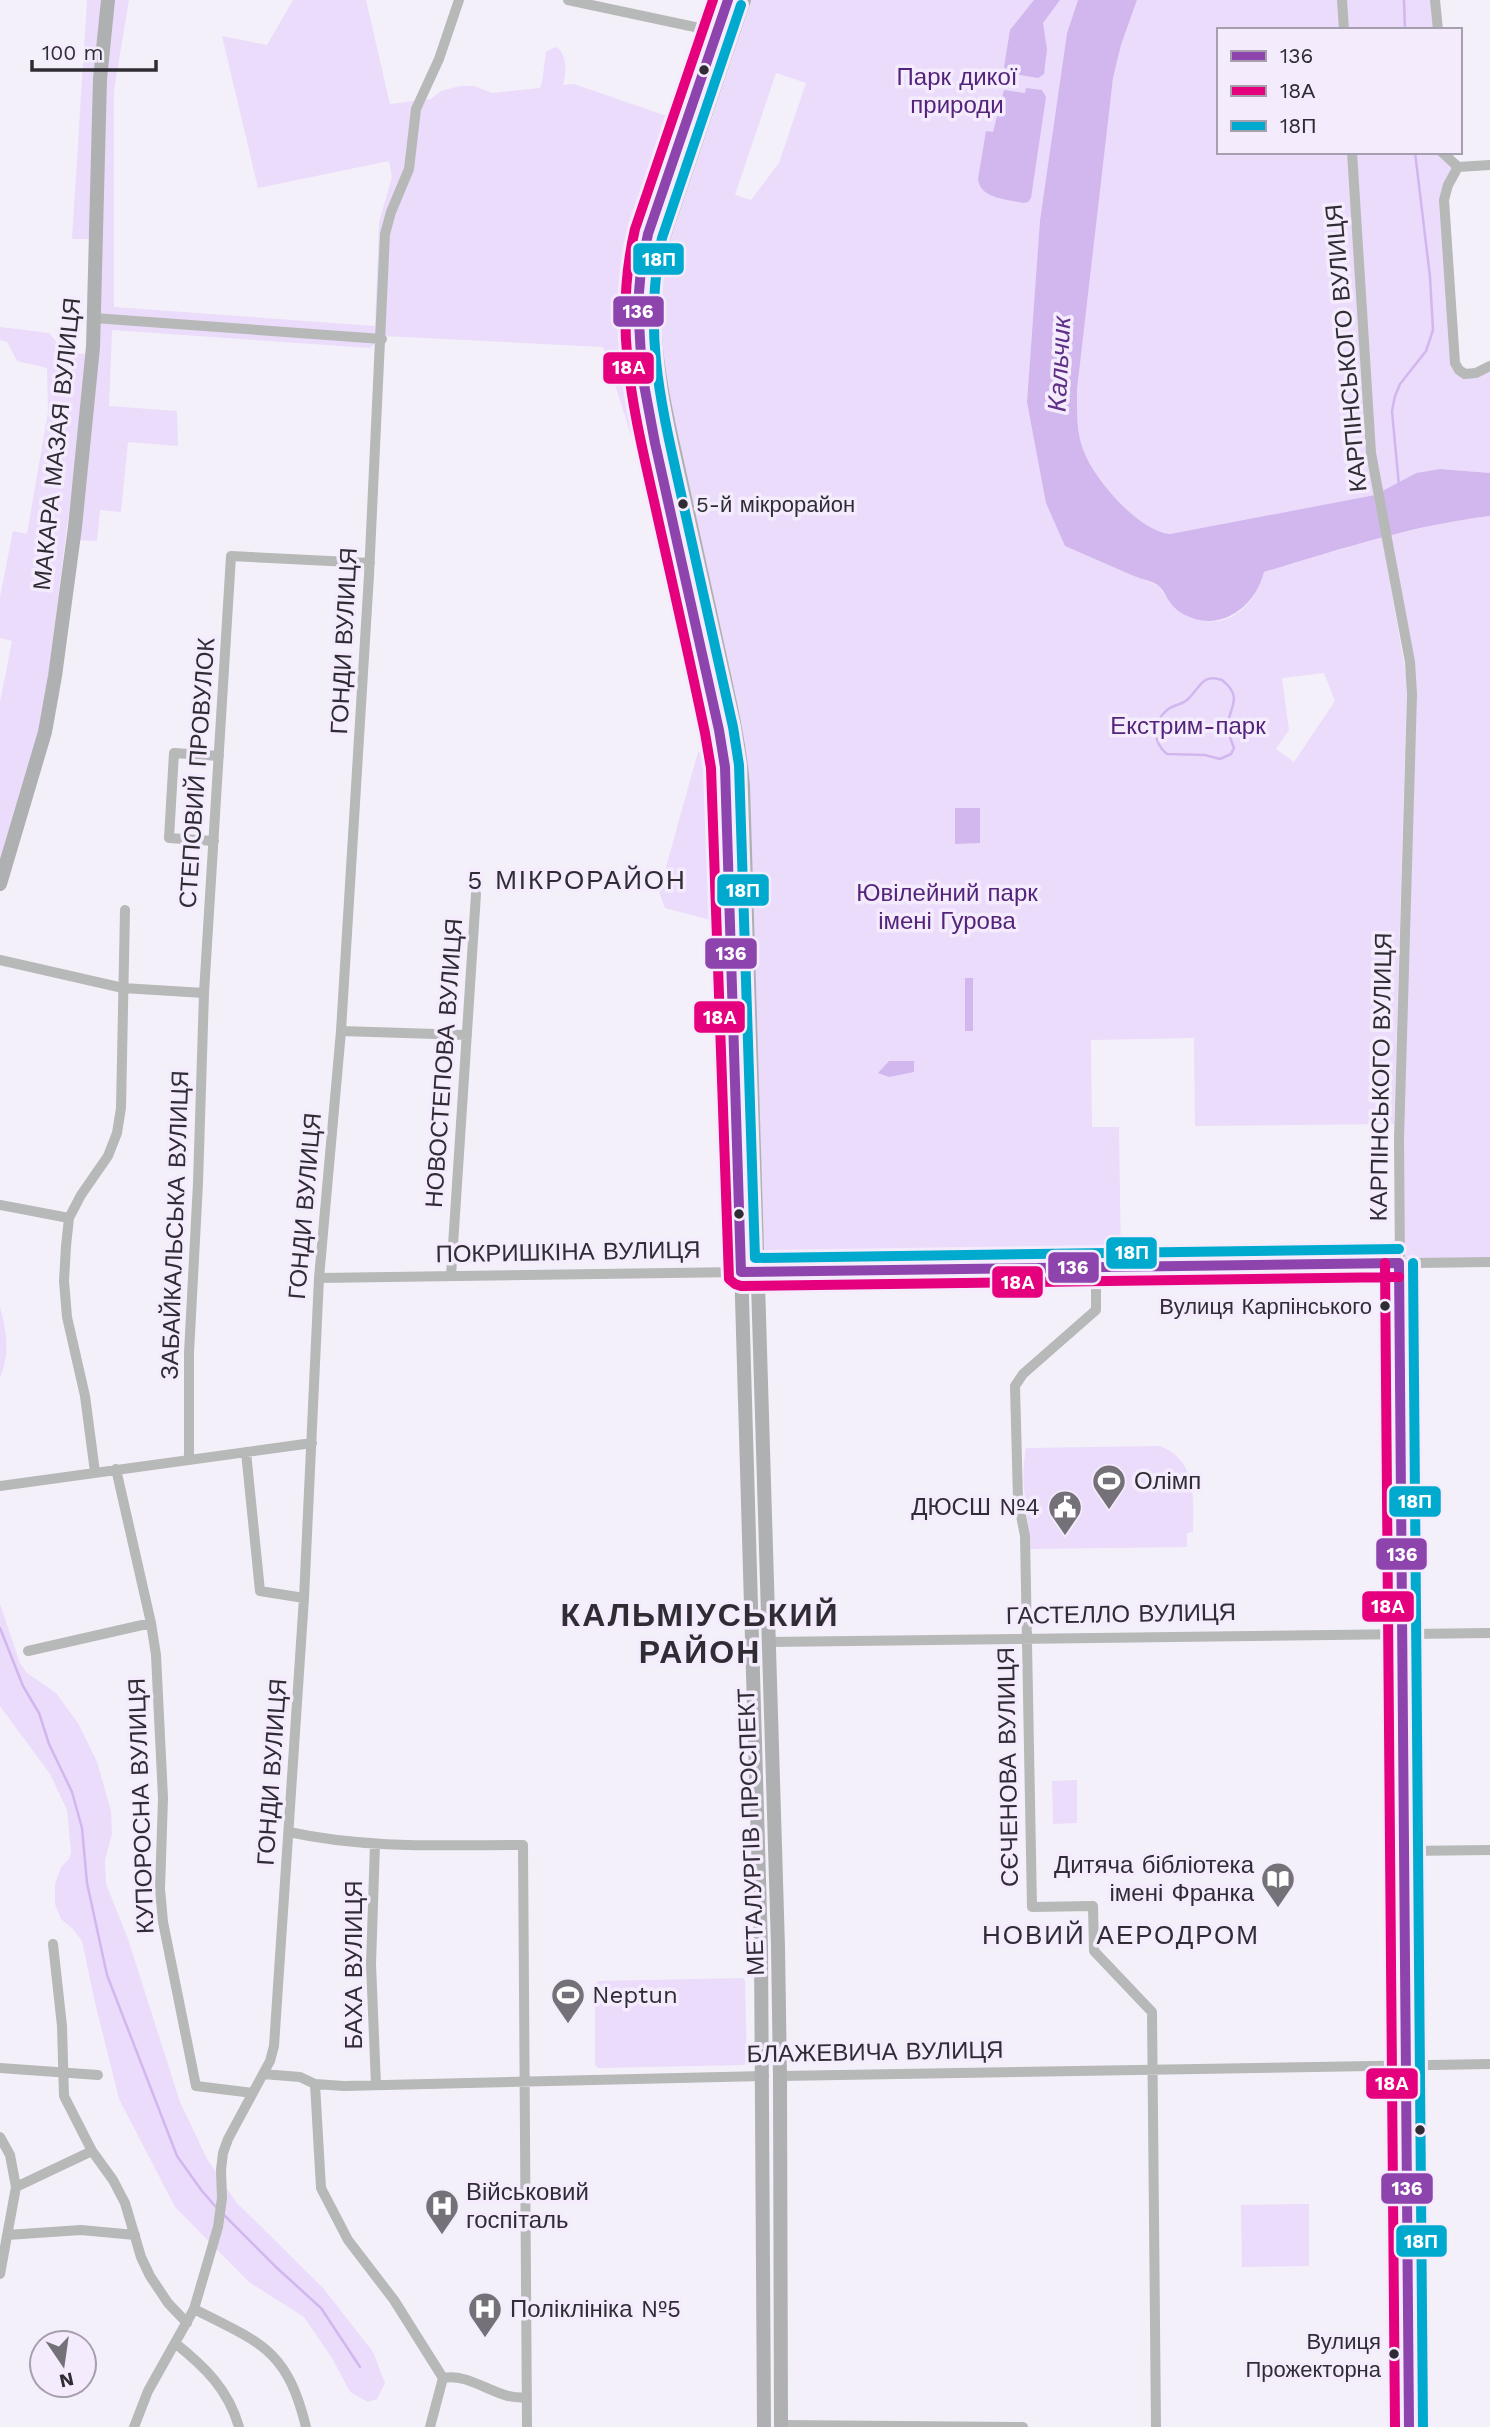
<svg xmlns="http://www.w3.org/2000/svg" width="1490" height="2427" font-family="'Work Sans',sans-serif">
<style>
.green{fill:#eadcfa;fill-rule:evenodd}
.water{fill:#d2b7ef}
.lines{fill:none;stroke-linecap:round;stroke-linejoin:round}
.stream{stroke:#d2b7ef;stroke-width:2.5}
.minor{stroke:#b7b8b8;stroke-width:10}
.major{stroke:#afb0b2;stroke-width:14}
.bus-1-casing{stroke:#f4ecfd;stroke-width:16}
.bus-2-casing{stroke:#f4ecfd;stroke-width:16}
.bus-3-casing{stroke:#f4ecfd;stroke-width:16}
.bus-1{stroke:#8e44ad;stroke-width:10}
.bus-2{stroke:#e5007d;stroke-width:10}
.bus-3{stroke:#00a9ce;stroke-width:10}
.bus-dot{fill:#302c34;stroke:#f4ecfd;stroke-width:2.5}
.labels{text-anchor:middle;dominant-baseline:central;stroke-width:7;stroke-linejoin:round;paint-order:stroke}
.bus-label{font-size:22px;fill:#302c34;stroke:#f4ecfd;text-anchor:end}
.park-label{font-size:24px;fill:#54247c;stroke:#f4ecfd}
.street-label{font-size:24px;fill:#302c34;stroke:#f4ecfd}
.poi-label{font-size:24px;fill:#302c34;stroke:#f4ecfd;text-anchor:start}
.water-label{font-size:26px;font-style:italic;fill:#5f3088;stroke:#f4ecfd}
.neighbourhood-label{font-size:26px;letter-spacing:2px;fill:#302c34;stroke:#f4ecfd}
.district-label{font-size:32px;font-weight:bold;letter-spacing:2px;fill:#302c34;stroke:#f4ecfd}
.line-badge{stroke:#f4ecfd;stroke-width:2.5}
.badge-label{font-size:19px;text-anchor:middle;font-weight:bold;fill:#fff}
</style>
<rect width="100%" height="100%" fill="#f4f0f9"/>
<path class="green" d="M87 0H104L93 239H72Z
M110 0H129L114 90V307L375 326 379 222 392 177 389 161 258 188 222 36 267 45 293 0H366L390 104 431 99 441 91 460 86H474L492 93 540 88 542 83 546 52 555 47 559 49C568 60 566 73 563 85L574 84 681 121 634 269 670 533 660 536 651 498 603 347 384 336 370 348 112 330 109 406 177 411 178 446 128 442 121 512 100 510 97 541 76 540Z
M751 0H1078L1067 33 1040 220 1027 402 1065 546 1159 586C1165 598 1172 601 1183 608 1190 612 1199 619 1207 621 1236 625 1258 597 1264 572L1382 537 1407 680 1394 1124 1195 1126 1194 1038 1091 1040 1092 1127H1119L1121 1263 762 1268 749 804 670 408 660 342 659 291 669 241ZM776 73 806 83 779 163 751 200 735 195ZM1324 673 1335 701 1294 762 1276 749 1289 730 1282 678Z
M1137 0H1339L1341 30H1219V152H1348L1375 495 1170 534C1137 532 1087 472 1080 440 1074 412 1077 382 1079 354L1113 78 1121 45Z
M1345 0H1435L1438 30H1347Z
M1355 152H1442L1458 167 1448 185 1459 370 1490 366V473L1440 469 1416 473 1381 492 1376 468Z
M0 327 49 333 66 353 89 354 41 732 0 874V702L12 641 0 638V597L13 531 27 534 48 412 47 368 17 361 7 342 0 340Z
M1490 516V1262L1399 1263 1412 694 1390 535 1464 519Z
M698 752 710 755 712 769 718 922 665 908 659 892Z
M0 1307C7 1332 10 1353 0 1378Z
M1160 1446C1198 1461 1193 1498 1193 1532L1187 1533V1547L1030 1549C1029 1512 1019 1486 1026 1448Z
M0 1604 20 1663 27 1673 56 1693 78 1723 97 1762 111 1811 112 1834 105 1860 106 1884 128 1939 180 2102 207 2159 236 2202 323 2288 373 2352 385 2383 377 2399 368 2402 350 2392 332 2358 304 2317 249 2282 175 2207 119 2099 96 2007 82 1941 73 1929 61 1919 55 1904V1884L61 1867 69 1859 71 1852 67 1810 50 1774 0 1706Z
M1077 1780V1823L1053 1824 1052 1781Z
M743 1978 745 1981 747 2062 744 2065 598 2068 595 2065V1984L598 1981Z
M1309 2204V2266L1242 2267 1241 2205Z"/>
<path class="water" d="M1034 0H1060L1043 23 1047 49 1044 74 1038 78 1008 73 1004 67 1010 30Z
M1078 0H1137L1121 45 1113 78 1077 389C1077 411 1076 435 1085 454 1096 481 1140 532 1170 534L1375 495 1416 473 1440 469 1490 473V516C1413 525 1338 550 1264 572 1255 608 1219 634 1183 614 1168 605 1167 594 1159 586 1153 581 1141 579 1134 576 1111 566 1088 556 1065 546L1046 503 1027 402 1040 220 1067 33Z
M1026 88 1042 90 1046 97 1031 198 1028 202 1023 203C1007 199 980 199 978 179L986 131 993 132 1004 90 1025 93Z
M955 808H980V843L955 844Z
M965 978H973V1031H965Z
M889 1061H914V1072L889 1077 878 1073Z"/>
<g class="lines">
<path class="stream" d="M1404 0 1405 30
M1399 486 1392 411 1395 396 1400 384 1426 351 1433 330 1430 277 1415 152
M1227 724C1232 705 1242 696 1222 680 1201 673 1200 689 1187 700 1181 705 1173 705 1167 710 1153 722 1152 742 1167 754L1205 755 1220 759 1231 754 1234 748 1227 729
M0 1628 23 1686 39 1713 49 1744 72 1792 82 1828 87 1883 107 1975 177 2156 202 2191 216 2207
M223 2214 277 2268 321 2308 360 2367"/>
<path class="minor" d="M568 0 723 33
M1342 0 1344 30
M1435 0 1438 30
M1352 152 1371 453 1410 662 1412 694 1399 1139 1409 2427
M1442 152 1458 167
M1458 167 1448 185 1444 200 1455 363 1459 370 1465 374 1476 373 1490 366
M1458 167 1490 165
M94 318 382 339
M214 841 169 838 174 753 219 756
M0 960 123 988 204 993
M341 1031 467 1035
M0 1205 69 1218
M1096 1267V1310L1023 1374 1015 1386 1018 1500 1025 1536 1032 1907 1093 1906 1094 1951 1152 2012 1156 2427
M758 1272 1490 1262
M451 1276 476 894
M319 1278 741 1272
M246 1452 260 1591 304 1598
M189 1459V1353L198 1183 204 993 231 556 370 563
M116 1469 151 1623 156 1655 163 1798 160 1889 163 1922 196 2086 253 2093
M95 1472 85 1396 67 1317 64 1281 66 1246 69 1218 81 1195 108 1156 117 1133 121 1108 125 910
M0 1486 312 1443
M769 1642 1490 1633
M28 1651 151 1623
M289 1832C366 1849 445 1845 523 1845L527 2427
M375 1844 371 1964 376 2085
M1404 1851 1490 1850
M53 1944 62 2026 64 2096 92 2151 113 2180 125 2203 141 2257 150 2276 168 2303 187 2323
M0 2068 98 2075
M263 2074 300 2077 315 2084 344 2086 764 2076
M780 2076 1490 2064
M315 2084 321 2188 348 2240 394 2300 443 2378
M0 2137 10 2155 16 2187 0 2274
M16 2187 92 2151
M7 2235 81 2230 135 2235
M194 2309C261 2343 287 2349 306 2427
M175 2343C205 2367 228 2389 239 2427
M443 2378C472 2372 498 2402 527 2397
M781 2425 1023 2427
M134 2427 148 2391 194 2309 218 2227 222 2198 221 2170 223 2153 228 2139 270 2061 274 2046 304 1598 319 1278 341 1031 369 575 385 234 391 212 409 169 416 109 439 59 459 0
M430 2427 443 2378"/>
<path class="major" d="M728 0 648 234C625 317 646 398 664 480 676 537 689 594 701 651 711 696 722 740 727 786L761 1947 764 2427
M744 0 663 239C642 317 662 394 679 471 692 530 705 589 718 648 728 694 739 739 743 785L778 1947 780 2076 781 2427
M0 884 45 732 55 676 75 527 93 347 100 79 108 0"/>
<g class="bus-1-casing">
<path id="bus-1" d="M728 0 648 234 641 269 638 304 642 374 655 443 719 730 725 767 741 1272 1399 1263
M1399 1263 1409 2427"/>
</g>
<g class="bus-2-casing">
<path id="bus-2" d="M713 0 635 229C611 332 636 419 658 519 674 590 690 661 705 733L711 768 729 1279 735 1284 741 1286 1399 1277
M1385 1263 1395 2427"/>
</g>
<g class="bus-3-casing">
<path id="bus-3" d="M741 5 662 238C641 338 664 415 685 512 701 584 717 655 733 727L739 765 755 1258 1399 1249
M1413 1263 1423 2427"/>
</g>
<use href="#bus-1" class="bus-1"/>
<use href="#bus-2" class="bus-2"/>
<use href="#bus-3" class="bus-3"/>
</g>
<defs>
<g id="stadium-pin" transform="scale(1.75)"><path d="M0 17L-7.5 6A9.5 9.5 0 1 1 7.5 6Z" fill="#757179" stroke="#f4ecfd"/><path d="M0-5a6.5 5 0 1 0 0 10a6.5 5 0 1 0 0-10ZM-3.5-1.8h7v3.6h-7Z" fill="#fff"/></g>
<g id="civic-pin" transform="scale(1.75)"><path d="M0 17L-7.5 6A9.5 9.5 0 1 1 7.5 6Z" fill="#757179" stroke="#f4ecfd"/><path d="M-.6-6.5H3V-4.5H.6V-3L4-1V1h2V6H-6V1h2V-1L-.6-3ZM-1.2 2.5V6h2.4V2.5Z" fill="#fff"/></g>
<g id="library-pin" transform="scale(1.75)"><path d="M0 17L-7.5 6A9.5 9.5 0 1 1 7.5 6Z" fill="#757179" stroke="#f4ecfd"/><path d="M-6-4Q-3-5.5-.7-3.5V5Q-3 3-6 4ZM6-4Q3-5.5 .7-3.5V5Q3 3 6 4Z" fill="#fff"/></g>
<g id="hospital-pin" transform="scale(1.75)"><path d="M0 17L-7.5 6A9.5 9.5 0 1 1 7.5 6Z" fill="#757179" stroke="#f4ecfd"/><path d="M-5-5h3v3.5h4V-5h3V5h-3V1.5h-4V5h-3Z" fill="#fff"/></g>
</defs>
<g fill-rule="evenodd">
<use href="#stadium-pin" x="1109" y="1481"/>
<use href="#civic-pin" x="1065" y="1507"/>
<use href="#library-pin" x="1278" y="1879"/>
<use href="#stadium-pin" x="568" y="1995"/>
<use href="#hospital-pin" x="442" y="2206"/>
<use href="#hospital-pin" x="485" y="2309"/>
</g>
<g class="bus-dot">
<circle cx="704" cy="70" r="6"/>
<circle cx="683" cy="504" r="6"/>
<circle cx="739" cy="1214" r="6"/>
<circle cx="1385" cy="1306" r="6"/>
<circle cx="1420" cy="2130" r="6"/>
<circle cx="1394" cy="2354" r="6"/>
</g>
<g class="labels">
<g class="bus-label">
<text x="696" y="504" text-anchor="start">5-й мікрорайон</text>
<text x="1372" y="1306">Вулиця Карпінського</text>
<text x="1381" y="2341">Вулиця<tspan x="1381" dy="28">Прожекторна</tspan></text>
</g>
<g class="park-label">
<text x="957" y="77">Парк дикої<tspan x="957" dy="28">природи</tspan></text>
<text x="1188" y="726">Екстрим-парк</text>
<text x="947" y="893">Ювілейний парк<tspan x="947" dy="28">імені Гурова</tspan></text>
</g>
<g class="street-label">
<text transform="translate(1346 348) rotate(-95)">КАРПІНСЬКОГО ВУЛИЦЯ</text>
<text transform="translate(57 444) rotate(-84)">МАКАРА МАЗАЯ ВУЛИЦЯ</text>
<text transform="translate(344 641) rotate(-87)">ГОНДИ ВУЛИЦЯ</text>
<text transform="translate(197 773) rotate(-86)">СТЕПОВИЙ ПРОВУЛОК</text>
<text transform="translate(444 1063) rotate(-86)">НОВОСТЕПОВА ВУЛИЦЯ</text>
<text transform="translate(1381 1077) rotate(-89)">КАРПІНСЬКОГО ВУЛИЦЯ</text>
<text transform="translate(305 1206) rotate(-85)">ГОНДИ ВУЛИЦЯ</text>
<text transform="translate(175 1225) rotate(-88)">ЗАБАЙКАЛЬСЬКА ВУЛИЦЯ</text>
<text transform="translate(568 1252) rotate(-1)">ПОКРИШКІНА ВУЛИЦЯ</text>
<text transform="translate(1121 1614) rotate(-1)">ГАСТЕЛЛО ВУЛИЦЯ</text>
<text transform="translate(1008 1767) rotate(-91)">СЄЧЕНОВА ВУЛИЦЯ</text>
<text transform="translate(272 1772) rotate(-86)">ГОНДИ ВУЛИЦЯ</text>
<text transform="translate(141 1806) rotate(-92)">КУПОРОСНА ВУЛИЦЯ</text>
<text transform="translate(751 1832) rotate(-92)">МЕТАЛУРГІВ ПРОСПЕКТ</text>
<text transform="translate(354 1965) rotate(-90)">БАХА ВУЛИЦЯ</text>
<text transform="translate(875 2052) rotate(-1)">БЛАЖЕВИЧА ВУЛИЦЯ</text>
</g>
<g class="poi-label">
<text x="1134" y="1481">Олімп</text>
<text x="1040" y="1507" text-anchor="end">ДЮСШ №4</text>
<text x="1254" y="1865" text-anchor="end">Дитяча бібліотека<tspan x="1254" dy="28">імені Франка</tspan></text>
<text x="592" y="1995">Neptun</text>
<text x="466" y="2192">Військовий<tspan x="466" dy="28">госпіталь</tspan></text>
<text x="510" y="2309">Поліклініка №5</text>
</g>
<g class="water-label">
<text transform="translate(1059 364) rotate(-87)">Кальчик</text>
</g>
<g class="neighbourhood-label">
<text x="577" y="880">5 МІКРОРАЙОН</text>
<text x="1121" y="1935">НОВИЙ АЕРОДРОМ</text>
</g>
<g class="district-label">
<text x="700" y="1615">КАЛЬМІУСЬКИЙ<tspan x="700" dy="37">РАЙОН</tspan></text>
</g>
</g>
<g class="line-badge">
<rect x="632" y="242" width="53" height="34" rx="7" fill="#00a9ce"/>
<rect x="612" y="295" width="53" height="33" rx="7" fill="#8e44ad"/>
<rect x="602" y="351" width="53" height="34" rx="7" fill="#e5007d"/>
<rect x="716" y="873" width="54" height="34" rx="7" fill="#00a9ce"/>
<rect x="704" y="937" width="54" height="33" rx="7" fill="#8e44ad"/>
<rect x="693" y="1000" width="53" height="34" rx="7" fill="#e5007d"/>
<rect x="1105" y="1236" width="53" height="34" rx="7" fill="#00a9ce"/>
<rect x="1047" y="1251" width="53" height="33" rx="7" fill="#8e44ad"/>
<rect x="991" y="1265" width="53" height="34" rx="7" fill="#e5007d"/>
<rect x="1388" y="1485" width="54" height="33" rx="7" fill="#00a9ce"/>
<rect x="1375" y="1537" width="53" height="34" rx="7" fill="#8e44ad"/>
<rect x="1361" y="1590" width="54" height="33" rx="7" fill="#e5007d"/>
<rect x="1365" y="2067" width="54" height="33" rx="7" fill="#e5007d"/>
<rect x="1380" y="2172" width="54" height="33" rx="7" fill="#8e44ad"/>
<rect x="1395" y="2224" width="53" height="34" rx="7" fill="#00a9ce"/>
</g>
<g class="badge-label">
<text x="659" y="266">18П</text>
<text x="638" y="318">136</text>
<text x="629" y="374">18А</text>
<text x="743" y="897">18П</text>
<text x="731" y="960">136</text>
<text x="720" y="1024">18А</text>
<text x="1132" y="1259">18П</text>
<text x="1073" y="1274">136</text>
<text x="1018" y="1289">18А</text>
<text x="1415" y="1508">18П</text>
<text x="1402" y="1561">136</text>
<text x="1388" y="1613">18А</text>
<text x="1392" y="2090">18А</text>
<text x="1407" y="2195">136</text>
<text x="1421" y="2248">18П</text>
</g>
<rect x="1217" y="28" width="245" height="126" fill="#f4ecfd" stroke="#a69fad" stroke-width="2"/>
<rect x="1231" y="51" width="35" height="10" fill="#8e44ad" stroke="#a69fad" stroke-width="2"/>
<text x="1280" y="63" font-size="21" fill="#302c34">136</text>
<rect x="1231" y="86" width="35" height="10" fill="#e5007d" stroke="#a69fad" stroke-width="2"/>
<text x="1280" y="98" font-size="21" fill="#302c34">18А</text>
<rect x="1231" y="121" width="35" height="10" fill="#00a9ce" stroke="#a69fad" stroke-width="2"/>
<text x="1280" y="133" font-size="21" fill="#302c34">18П</text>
<g transform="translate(63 2364) rotate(167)"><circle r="33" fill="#f4ecfd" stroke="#a69fad" stroke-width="2"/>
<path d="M0-5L12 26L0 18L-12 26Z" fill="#757179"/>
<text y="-10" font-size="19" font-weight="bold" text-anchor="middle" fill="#302c34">N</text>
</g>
<path d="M32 60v10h124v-10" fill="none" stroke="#302c34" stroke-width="3.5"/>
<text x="42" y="60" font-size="21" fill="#302c34" stroke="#f4ecfd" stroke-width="5" paint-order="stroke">100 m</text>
</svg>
